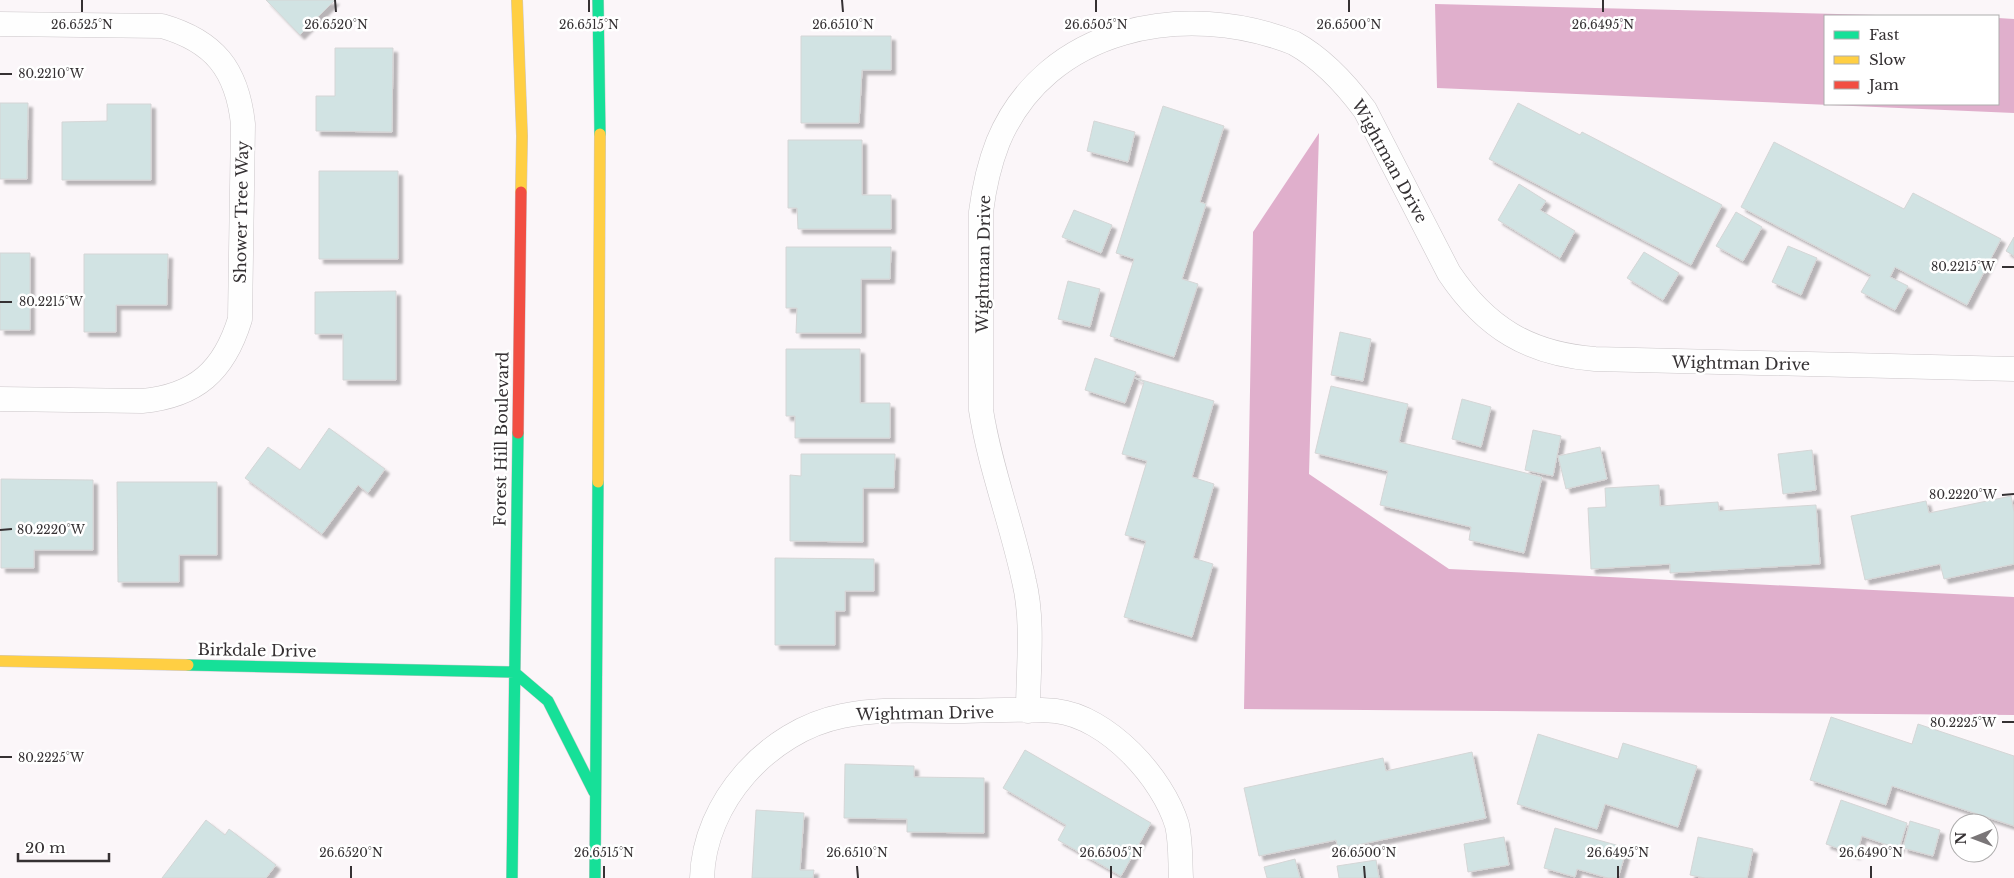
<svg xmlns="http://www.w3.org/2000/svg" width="2014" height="878" font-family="'Libre Baskerville',serif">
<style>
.water{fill:#e0afcc}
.building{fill:#d1e3e3;stroke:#d5d6d6;filter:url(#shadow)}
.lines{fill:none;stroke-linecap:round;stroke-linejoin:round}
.street-casing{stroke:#cbc6c9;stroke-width:25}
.fast-casing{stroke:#cbc6c9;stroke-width:12}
.slow-casing{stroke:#cbc6c9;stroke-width:12}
.jam-casing{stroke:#cbc6c9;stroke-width:12}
.street{stroke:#fefefe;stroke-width:24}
.fast{stroke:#16e098;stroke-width:11}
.slow{stroke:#ffcf43;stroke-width:11}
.jam{stroke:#f24e42;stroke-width:11}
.ticks{fill:none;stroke:#353133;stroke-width:2}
.labels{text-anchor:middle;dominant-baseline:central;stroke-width:5;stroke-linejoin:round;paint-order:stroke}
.street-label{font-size:16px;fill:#353133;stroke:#fff}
.ticks-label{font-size:12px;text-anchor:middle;fill:#353133;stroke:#fff;stroke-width:5;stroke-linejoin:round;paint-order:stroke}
</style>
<defs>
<filter id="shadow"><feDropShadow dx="4.5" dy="4.5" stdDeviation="1" flood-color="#0004"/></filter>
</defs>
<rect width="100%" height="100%" fill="#fbf6f9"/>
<path class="water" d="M1435 4 1916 16H1825V104H1998V18L2014 19V113L1437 88Z
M1319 133 1309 474 1449 569 2014 597V715L1244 709 1253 232Z"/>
<path class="building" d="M266 0H335L300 35Z
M801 36H891V70H862L859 123H801Z
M335 48H393L392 132 316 131V96H335Z
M0 103H28L27 179H0Z
M1518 103 1580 135 1582 132 1722 205 1691 265 1489 159Z
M107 104H151V180H62V122L107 121Z
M1163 106 1224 126 1200 202 1206 204 1182 279 1198 284 1174 357 1110 336 1134 259 1116 253Z
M1094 121 1135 132 1128 162 1087 151Z
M788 140H862V195H891V229H798L797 208H788Z
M1774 142 1904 209 1913 193 2001 239 1967 305 1895 267 1890 277 1908 286 1895 310 1861 292 1871 275 1741 207Z
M319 171H398V259H319Z
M1519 184 1546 201 1540 210 1575 231 1560 258 1498 220Z
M1074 210 1112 225 1101 253 1062 237Z
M1736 212 1762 227 1743 261 1716 246Z
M2014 237V256L2006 251Z
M1788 246 1817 258 1801 295 1772 282Z
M786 247H891L890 279H861V333H796L797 308H786Z
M1644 252 1679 273 1663 300 1627 278Z
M0 253H30V330H0Z
M84 254H168L167 305H116V332H84Z
M1068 281 1100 289 1090 327 1058 319Z
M396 291V380H343V334H315V292Z
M1340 332 1371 339 1363 381 1331 375Z
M786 349H860V403H890V438H795V416H786Z
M1095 358 1136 372 1125 403 1085 390Z
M1135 378 1214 401 1192 477 1214 484 1193 558 1213 564 1192 637 1124 617 1146 541 1125 535 1147 461 1122 454 1144 382Z
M1331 386 1408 404 1399 442 1542 477 1524 553 1469 540 1471 527 1380 505 1388 471 1315 453Z
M1462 399 1491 407 1481 447 1452 439Z
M329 428 385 469 368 493 358 485 322 534 245 478 268 447 300 470Z
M1533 430 1561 436 1553 476 1525 470Z
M1600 447 1607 479 1566 489 1558 456Z
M1812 450 1816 490 1783 494 1778 454Z
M801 454H895L894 488H863V542L790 541V475L801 476Z
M1 479 93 480V550H34V568H1Z
M117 482H217V555H179V582H118Z
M1659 485 1660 506 1718 502 1719 511 1816 505 1820 564 1670 573V564L1591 569 1588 508 1606 507 1605 488Z
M2011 496 2014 512V564L1944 579 1940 564 1865 580 1851 516 1926 501 1929 513Z
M775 558 874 559V591H845V611H835V645H775Z
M1831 717 1912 744 1918 724 2014 756V826L1892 786 1886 805 1810 780Z
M1538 734 1618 759 1623 743 1697 766 1678 827 1605 804 1597 829 1517 804Z
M1025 750 1151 823 1121 876 1058 840 1066 825 1003 788Z
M1472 752 1486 818 1338 849 1336 840 1259 856 1244 788 1383 758 1386 771Z
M845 764 914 766V777L984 778V833L907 832V819L844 818Z
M1841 800 1907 823 1899 849 1862 836 1856 855 1826 844Z
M756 810 804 813 800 870H814L813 878H752Z
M206 820 225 835 229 829 276 865 266 878H162Z
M1910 821 1940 830 1933 856 1903 848Z
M1555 828 1627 848 1618 878H1608L1577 869 1575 877 1544 868Z
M1504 837 1509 865 1468 872 1464 844Z
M1698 837 1753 849 1747 878H1705L1690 875Z
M1295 859 1300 878H1267L1264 867Z
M1376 860 1379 878H1339L1337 866Z"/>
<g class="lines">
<g class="street-casing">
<path id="street" d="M0 24 162 26C214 41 237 69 243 124L240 319C224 371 196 396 142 401L0 399
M1028 711C1028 669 1034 622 1024 581 1012 524 990 468 981 410V212C984 188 989 165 998 142 1046 26 1186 0 1294 43 1323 59 1345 83 1365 110L1449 273C1486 328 1529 354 1595 359L2014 369
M702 878C704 802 768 731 842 716 880 708 920 711 958 711 990 711 1025 708 1056 711 1108 717 1163 778 1177 825 1181 842 1180 861 1181 878"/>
</g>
<g class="fast-casing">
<path id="fast" d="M598 0 600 134
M188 665 514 672 548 701 594 792
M512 878 518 433
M595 878 598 482"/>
</g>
<g class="slow-casing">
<path id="slow" d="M517 0 522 136 521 192
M598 482 600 134
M0 661 188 665"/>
</g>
<g class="jam-casing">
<path id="jam" d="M518 433 521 192"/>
</g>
<use href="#street" class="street"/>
<use href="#fast" class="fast"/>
<use href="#slow" class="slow"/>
<use href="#jam" class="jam"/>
</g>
<path class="ticks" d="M82 0V12M335 0 336 12M589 0V12M842 0 843 12M1096 0V12M1349 0V12M1603 0V12M0 74H12M2002 267H2014M0 302H12M2002 495 2014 494M0 530 12 529M2002 722H2014M0 757H12M351 866V878M604 866V878M857 866 858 878M1111 866V878M1364 866 1365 878M1618 866V878M1871 866V878"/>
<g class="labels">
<g class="street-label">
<text transform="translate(1390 161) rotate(61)">Wightman Drive</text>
<text transform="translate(241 212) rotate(-89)">Shower Tree Way</text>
<text transform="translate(983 264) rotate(-89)">Wightman Drive</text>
<text transform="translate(1741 363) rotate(1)">Wightman Drive</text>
<text transform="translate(501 439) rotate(-89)">Forest Hill Boulevard</text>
<text transform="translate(257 650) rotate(1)">Birkdale Drive</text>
<text transform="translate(925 713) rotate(-1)">Wightman Drive</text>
</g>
</g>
<g class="ticks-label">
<text x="82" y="29">26.6525°N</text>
<text x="336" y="29">26.6520°N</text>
<text x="589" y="29">26.6515°N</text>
<text x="843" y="29">26.6510°N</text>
<text x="1096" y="29">26.6505°N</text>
<text x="1349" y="29">26.6500°N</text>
<text x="1603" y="29">26.6495°N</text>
<text x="51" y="78">80.2210°W</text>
<text x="1963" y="271">80.2215°W</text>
<text x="51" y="306">80.2215°W</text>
<text x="1963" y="499">80.2220°W</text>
<text x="51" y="534">80.2220°W</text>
<text x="1963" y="727">80.2225°W</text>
<text x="51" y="762">80.2225°W</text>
<text x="351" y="857">26.6520°N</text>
<text x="604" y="857">26.6515°N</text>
<text x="857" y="857">26.6510°N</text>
<text x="1111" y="857">26.6505°N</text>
<text x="1364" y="857">26.6500°N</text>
<text x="1618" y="857">26.6495°N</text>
<text x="1871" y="857">26.6490°N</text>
</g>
<rect x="1824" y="15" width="175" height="90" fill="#ffffff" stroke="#aeadad"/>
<rect x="1834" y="31" width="25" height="8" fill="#16e098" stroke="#aeadad"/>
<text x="1869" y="40" font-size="15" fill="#353133">Fast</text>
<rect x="1834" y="56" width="25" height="8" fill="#ffcf43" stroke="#aeadad"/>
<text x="1869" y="65" font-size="15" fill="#353133">Slow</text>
<rect x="1834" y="81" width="25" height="8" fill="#f24e42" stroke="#aeadad"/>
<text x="1869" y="90" font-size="15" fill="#353133">Jam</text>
<g transform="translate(1974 838) rotate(269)"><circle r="24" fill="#ffffff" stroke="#aeadad"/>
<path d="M0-4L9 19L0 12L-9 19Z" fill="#7a7678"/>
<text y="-8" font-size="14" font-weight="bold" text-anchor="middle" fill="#353133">N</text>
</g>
<path d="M18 853v8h91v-8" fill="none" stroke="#353133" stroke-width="2.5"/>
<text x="25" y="853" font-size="15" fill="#353133" stroke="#ffffff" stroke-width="4" paint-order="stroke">20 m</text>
</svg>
